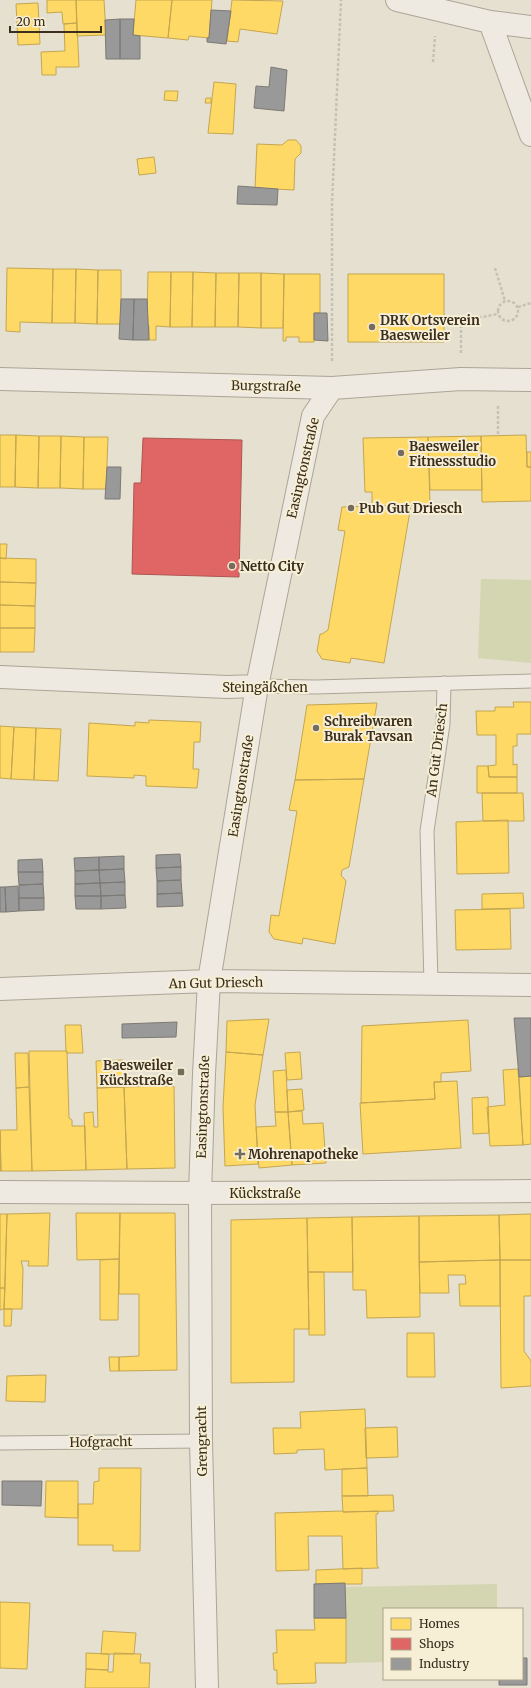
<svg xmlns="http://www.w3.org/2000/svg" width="531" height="1688" font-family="Merriweather,serif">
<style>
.green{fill:#d3d6b1}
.homes{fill:#ffd966;stroke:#c4a651}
.shops{fill:#e06666;stroke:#ae5551}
.industry{fill:#999;stroke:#7d7974}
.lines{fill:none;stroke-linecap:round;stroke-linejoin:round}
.service-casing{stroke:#aba597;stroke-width:15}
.minor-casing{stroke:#aba597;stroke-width:24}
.path{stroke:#c6c1b7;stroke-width:2.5;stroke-dasharray:3 2;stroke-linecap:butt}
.service{stroke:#eeeae1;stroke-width:13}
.minor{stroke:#eeeae1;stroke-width:22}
.poi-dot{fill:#766c5d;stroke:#f6efd5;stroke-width:1.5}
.labels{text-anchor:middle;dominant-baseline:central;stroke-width:4;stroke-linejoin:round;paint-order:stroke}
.poi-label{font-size:13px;font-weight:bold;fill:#3b2e1f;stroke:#f6efd5;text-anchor:start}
.street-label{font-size:13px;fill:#3b2e1f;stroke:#f6efd5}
</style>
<rect width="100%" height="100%" fill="#e5e0cf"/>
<path class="green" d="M481 579 531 580V663L478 658Z
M497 1584V1609H384V1662L346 1663 345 1587Z"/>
<path class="homes" d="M47 0H76L77 23 63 24 62 12 47 13Z
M76 0H104L106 35 77 36Z
M136 0H172L168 38 133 35Z
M172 0H212L209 38 189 36 188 40 168 38Z
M232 0 283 1 277 34 240 29 238 42 227 41Z
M38 3 40 44 18 45 16 4Z
M77 23 79 67H56V75H42L41 52 65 51 64 24Z
M214 82 236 84 233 134 208 133Z
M165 91H178L177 101 164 100Z
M206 98H211V103H205Z
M288 140H296L301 146V153L295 159 294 190 255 188 257 144 282 145Z
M154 157 156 173 139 175 137 159Z
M7 268 53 269 52 323 20 322V332L6 331Z
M53 269H76L75 323H52Z
M76 269 98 270 97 324 75 323Z
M98 270H121V324H97Z
M148 272H171L170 327 156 326V340H149V326H147Z
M171 272H193L192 327H170Z
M193 272 216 273 215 327H192Z
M216 273H239L238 327H215Z
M239 273H261V328L238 327Z
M261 273 284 274 283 328H261Z
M284 274H320V313H314V342H299V337H286V341H283Z
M348 274H444V342H348Z
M0 435H16L15 487H0Z
M16 435 39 436 38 488 15 487Z
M526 435 527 467H531V501L482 502 481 436Z
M39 436H61L60 488H38Z
M61 436 84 437 83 489 60 488Z
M481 436 482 490H430L428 437Z
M84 437H108L106 489H83Z
M428 437 430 505 372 506V492H365L363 438Z
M527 452H531V467H527Z
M411 505 384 663 351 658 350 663 322 659 317 651 320 634H322L328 630 345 531 338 530 342 507Z
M0 544H7L6 559 0 558Z
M0 558 36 559V583L0 582Z
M0 582 36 583 35 606 0 605Z
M0 605 35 606V628H0Z
M0 628H35L34 652H0Z
M513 702H531V734H517V746H513V765L517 764V777H489L488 766 496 765V735H477L476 711H495V707H514Z
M377 703 364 779 295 780 307 705Z
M149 720 201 722 200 742H194L193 769H199L197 788 146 786V776L134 775V778L87 776 89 723 135 726V722L149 723Z
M0 726 14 727 11 779 0 778Z
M14 727 36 728 34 780 11 779Z
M36 728 61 729 58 781 34 780Z
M477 766H488L489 777H517V793H477Z
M364 779 349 867 342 870 341 875 346 881 335 944 303 938 302 944 274 939 269 932 271 915 279 916 297 811 289 810 295 780Z
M482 793H523L524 821H483Z
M508 820 509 873 457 874 456 822Z
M523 893 524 908 482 909V894Z
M510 909 511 949 456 950 455 910Z
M269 1019 263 1055 226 1052 227 1021Z
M468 1020 471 1071 441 1073V1082H434L435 1099 361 1103 362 1026Z
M65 1025H81L83 1053H67L66 1051Z
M29 1051H67L69 1118 72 1120V1126H85L86 1170 32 1171Z
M226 1052 263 1055 255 1105 258 1164 225 1166 223 1107Z
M300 1052 302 1079 287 1080 285 1053Z
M15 1053H28L29 1087 16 1088Z
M123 1060 124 1087 97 1088 96 1061Z
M518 1069 523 1145 490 1146 487 1107 505 1105 503 1070Z
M286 1070 288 1112H275L273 1071Z
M531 1076V1144L523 1145 519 1077Z
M457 1081 461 1148 363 1154 360 1103 435 1099 434 1082Z
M174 1086 175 1168 127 1169 124 1087Z
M29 1087 32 1171H1L0 1130H17L16 1088Z
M124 1087 127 1169 86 1170 84 1113 93 1112 94 1127H98L97 1088Z
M302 1089 304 1110 288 1112 287 1090Z
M488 1097 489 1133 473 1134 472 1098Z
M302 1111 303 1124 323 1123 326 1163 292 1165 288 1112Z
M275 1112H288L292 1165 259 1168 256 1127 276 1126Z
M0 1131 1 1171H0Z
M50 1213 48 1266H28L29 1261H21L23 1268 22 1309H4L7 1214Z
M76 1213H120L119 1259 77 1260Z
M120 1213H175L177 1370 119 1371V1357L139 1356V1294H119Z
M0 1214H7L5 1288H0Z
M531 1214V1260H500L499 1215Z
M499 1215 500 1260 419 1262V1216Z
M419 1216 420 1317 367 1318 366 1290H353L352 1217Z
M352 1217 353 1272H308L307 1218Z
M307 1218 309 1329H294V1382L231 1383V1220Z
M119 1259 118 1320H100V1260Z
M500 1260V1306H460L459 1284H466L465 1275H448L449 1293H420L419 1262Z
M500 1260H531V1296H524V1351L531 1361V1386L501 1388Z
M308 1272H324L325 1335H309Z
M0 1288H5L4 1309 0 1310Z
M4 1309H12L11 1326H4Z
M407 1333H434L435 1377H407Z
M109 1357H119V1371H110Z
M46 1375 45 1402 6 1401 7 1376Z
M365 1409 367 1468 325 1470 324 1449 297 1450V1453L274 1454 273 1428H301L300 1412Z
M397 1427 398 1457 366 1458 365 1428Z
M99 1468H141L140 1551H113V1545H78V1504H93L94 1482 99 1481Z
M367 1468 368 1496H342V1469Z
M46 1481H78V1518L45 1517Z
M393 1495 394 1511 343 1512 342 1496Z
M342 1511 343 1512 378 1511V1514H376L377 1566 379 1568 343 1569 342 1536H308L309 1570 276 1571 275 1513Z
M362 1568V1584H316V1570Z
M0 1602 30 1603 27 1669 0 1668Z
M314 1618H346V1663H315L316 1683 277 1684V1670H274L273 1653H277L276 1630H315Z
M103 1631 136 1633 134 1654H101Z
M86 1653 109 1654 108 1670 86 1669Z
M114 1653 141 1654 140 1663H150L149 1688H85L86 1669 108 1670V1672H113Z"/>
<path class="shops" d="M143 438 242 440 239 577 132 574 134 483H141Z"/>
<path class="industry" d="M211 10 231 11 226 44 207 42V38H209Z
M120 19V59H106L105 20Z
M120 19H134L133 35 140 36V59H120Z
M271 67 287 70 284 111 254 108 256 86 269 87Z
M238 186 278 189 277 205 237 204Z
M121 299H134L133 340 119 339Z
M134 299H147L149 340H133Z
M314 313H327L328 341 314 340Z
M107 467H121L120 499H105Z
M180 854 181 867 156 868V855Z
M124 856V869L99 870V857Z
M99 857V870L75 871 74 858Z
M42 859 43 872H18V860Z
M181 867V880L157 881 156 868Z
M124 869 125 882 100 883 99 870Z
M99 870 100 883 75 884V871Z
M18 872H43V884L19 885Z
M181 880 182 893 157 894V881Z
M125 882V895L101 896 100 883Z
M100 883 101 896H75V884Z
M43 884 44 898H19V885Z
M18 886 19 911 6 912 5 887Z
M0 887H5L6 912H0Z
M182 893 183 906 157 907V894Z
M125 895 126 908 101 909V896Z
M75 896H101V909H76Z
M19 898H44V910L19 911Z
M514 1018H531V1076L519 1077Z
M177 1022 176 1037 122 1038V1024Z
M2 1481H42L41 1506 2 1505Z
M345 1583 346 1618H314V1584Z
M522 1658H527V1685H499V1679H522Z"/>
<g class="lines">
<g class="service-casing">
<path id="service" d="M257 686 316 687 531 681
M431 984 427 831 443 724 444 683
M0 1443 201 1441"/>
</g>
<g class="minor-casing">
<path id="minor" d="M397 0 490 22 531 27
M490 22 531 135
M0 379 332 388 461 379 531 380
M0 677 227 687 257 686
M0 989 209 981 531 985
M0 1192 200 1193 531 1191
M207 1688 201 1441 200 1193 204 1074 209 981 257 686 313 416 332 388"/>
</g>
<path class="path" d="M433 62 435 36
M495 268 505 301
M498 311a10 10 0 1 1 20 0a10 10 0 1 1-20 0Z
M518 307 531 303
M461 353V321L498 314
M332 361V203L341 0
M498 406V436"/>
<use href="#service" class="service"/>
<use href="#minor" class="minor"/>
</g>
<g class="poi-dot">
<circle cx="372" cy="327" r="4"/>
<circle cx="401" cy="453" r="4"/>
<circle cx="351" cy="508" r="4"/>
<circle cx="232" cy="566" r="4"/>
<circle cx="316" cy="728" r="4"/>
<rect x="177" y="1068" width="8" height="8" rx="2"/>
<path d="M238 1148h4v4h4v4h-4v4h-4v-4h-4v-4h4z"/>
</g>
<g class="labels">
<g class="poi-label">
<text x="380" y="320">DRK Ortsverein<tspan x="380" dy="15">Baesweiler</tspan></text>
<text x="409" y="446">Baesweiler<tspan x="409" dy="15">Fitnessstudio</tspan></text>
<text x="359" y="508">Pub Gut Driesch</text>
<text x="240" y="566">Netto City</text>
<text x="324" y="721">Schreibwaren<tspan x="324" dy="15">Burak Tavsan</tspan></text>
<text x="173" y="1065" text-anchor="end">Baesweiler<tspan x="173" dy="15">Kückstraße</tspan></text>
<text x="248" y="1154">Mohrenapotheke</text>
</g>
<g class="street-label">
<text transform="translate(266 386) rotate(1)">Burgstraße</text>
<text transform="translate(303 468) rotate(-77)">Easingtonstraße</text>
<text x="265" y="687">Steingäßchen</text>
<text transform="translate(437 750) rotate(-83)">An Gut Driesch</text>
<text transform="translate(241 786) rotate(-81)">Easingtonstraße</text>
<text transform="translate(216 983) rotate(-1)">An Gut Driesch</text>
<text transform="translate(203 1107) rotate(-88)">Easingtonstraße</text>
<text x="265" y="1193">Kückstraße</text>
<text transform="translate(202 1441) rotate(-91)">Grengracht</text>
<text transform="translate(101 1442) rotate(-1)">Hofgracht</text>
</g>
</g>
<rect x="383" y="1608" width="140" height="72" fill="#f6efd5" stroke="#aba28c"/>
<rect x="391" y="1618" width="20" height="12" fill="#ffd966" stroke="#aba28c"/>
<text x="419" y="1628" font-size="12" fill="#3b2e1f">Homes</text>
<rect x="391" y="1638" width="20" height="12" fill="#e06666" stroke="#aba28c"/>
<text x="419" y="1648" font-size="12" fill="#3b2e1f">Shops</text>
<rect x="391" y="1658" width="20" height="12" fill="#999999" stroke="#aba28c"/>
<text x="419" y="1668" font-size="12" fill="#3b2e1f">Industry</text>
<path d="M10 26v6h91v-6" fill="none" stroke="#3b2e1f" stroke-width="2"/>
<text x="16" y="26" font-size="12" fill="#3b2e1f" stroke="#f6efd5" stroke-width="3" paint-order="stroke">20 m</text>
</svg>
